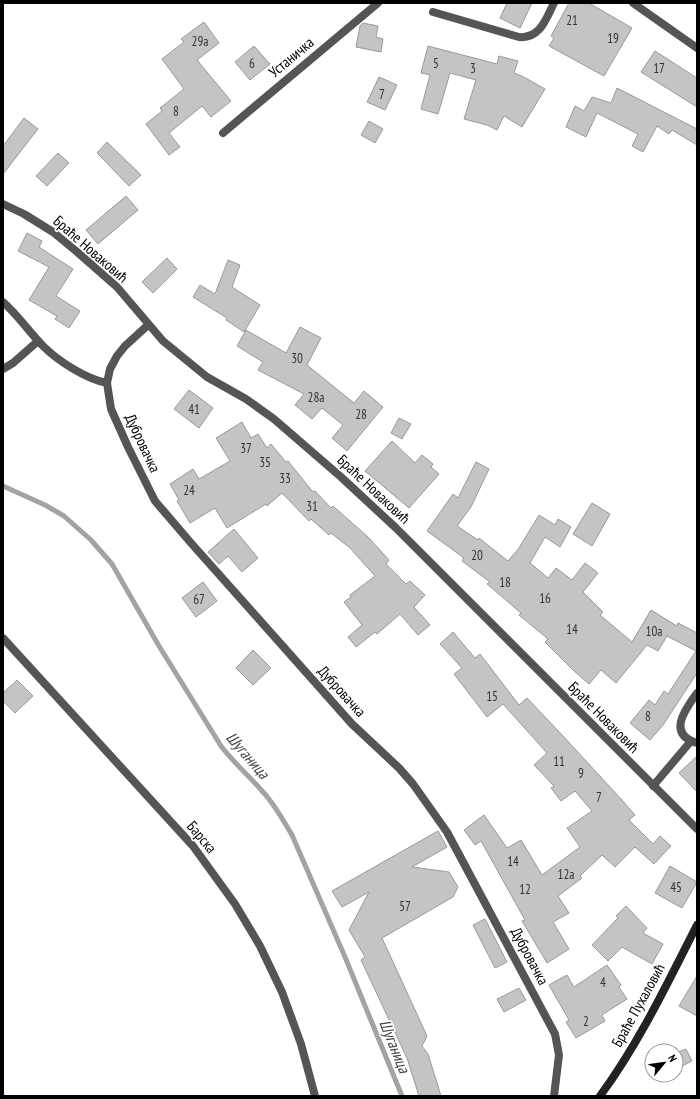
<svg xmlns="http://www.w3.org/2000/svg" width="700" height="1099" font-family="'PT Sans Narrow',sans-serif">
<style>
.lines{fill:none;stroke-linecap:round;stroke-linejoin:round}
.stream{stroke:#a3a3a3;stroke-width:5}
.building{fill:#c4c4c4;stroke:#999}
.lane{stroke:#555;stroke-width:8}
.street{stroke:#555;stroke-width:8}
.secondary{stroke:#222;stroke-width:8}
.labels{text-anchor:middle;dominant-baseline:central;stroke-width:3;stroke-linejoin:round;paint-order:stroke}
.number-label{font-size:13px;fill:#313131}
.street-label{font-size:15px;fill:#000;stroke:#fff}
.water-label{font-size:16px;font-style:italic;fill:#444;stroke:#fff}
</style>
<rect width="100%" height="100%" fill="#fff"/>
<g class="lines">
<path class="stream" d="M3 486 45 505 64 516 91 540 112 564 159 646 221 746C234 763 249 776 263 792 275 805 283 820 292 835L345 957 402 1096"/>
</g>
<path class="building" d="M507 3H532L520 28 500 18Z
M569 3H589L632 28 604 76 549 46 554 38 551 36Z
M204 22 219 43 197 60 231 101 211 117 202 106 169 133 180 147 169 155 146 124 162 111 160 108 184 89 162 59 184 42 181 39Z
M363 23 378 26 376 37 383 39 381 52 356 47 360 26Z
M254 46 270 64 250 80 235 62Z
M428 46 497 64 499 56 518 61 514 73 522 76 545 89 522 127 504 116 497 130 487 125 464 119 476 80 450 73 438 114 421 109 430 75 421 73Z
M655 51 697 78V107L641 72Z
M379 77 397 85 385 110 367 102Z
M617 88 697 129V145L672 130 669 134 657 126 643 152 632 146 638 134 597 113 586 137 566 127 575 106 584 111 592 97 611 103Z
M24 118 38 129 3 174V146Z
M369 121 383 129 375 143 361 135Z
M107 142 141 175 129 186 97 153Z
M58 153 69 163 47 186 36 176Z
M126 196 138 210 98 244 86 230Z
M27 233 42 241 39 247 73 269 56 296 80 311 69 328 55 319 57 316 29 300 49 267 18 251Z
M167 258 177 269 153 293 142 282Z
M228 260 240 265 232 287 260 305 244 332 226 320 227 318 193 297 200 285 215 294Z
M300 327 321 338 307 365 354 403 364 391 383 407 347 451 332 438 343 425 322 408 312 419 295 405 304 394 258 370 263 362 237 346 246 330 286 353Z
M189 390 213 408 199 428 174 409Z
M399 418 411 424 402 439 391 433Z
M242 422 251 438 258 434 267 448 271 444 286 462 288 461 313 492 315 491 331 508 333 506 368 537 389 560 386 564 406 584 410 581 425 595 414 607 430 625 418 635 400 614 377 634 375 632 356 647 348 637 362 625 344 602 351 597 350 595 375 576 350 548 331 533 329 535 311 519 309 521 282 493 267 506 266 504 227 528 215 508 190 523 177 501 179 500 170 484 193 469 199 479 230 461 216 438Z
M392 441 415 463 422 455 433 464 431 467 439 474 409 508 365 471Z
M476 462 489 469 471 507 457 526 478 540 479 538 508 561 519 548 539 515 555 525 558 519 571 527 560 547 545 537 530 563 548 578 556 568 572 580 585 563 598 573 583 592 603 612 600 615 632 642 651 610 677 626 678 623 697 633V673L663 725 650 740 630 723 649 700 655 705 664 691 668 694 696 651 667 636 658 651 647 645 616 683 601 670 589 684 574 671 545 642 548 639 519 615 521 613 487 584 490 582 462 561 464 558 427 531 453 494 458 498Z
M592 503 610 514 592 546 573 534Z
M234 529 258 558 242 572 228 556 219 564 208 552Z
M203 582 217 601 196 617 182 598Z
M453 632 475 658 480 654 519 705 527 698 564 737 621 799 635 815 629 820 653 844 660 836 671 846 654 864 635 847 615 867 602 855 580 876 582 878 558 896 569 913 553 922 569 949 547 963 522 921 525 920 481 841 475 845 464 830 484 815 507 848 521 840 542 875 580 847 567 828 592 811 575 791 561 801 551 788 554 786 534 765 547 753 503 704 487 717 454 674 462 668 440 644Z
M253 650 271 668 253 685 236 668Z
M17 680 33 696 15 713 3 701V693Z
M697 756V792L679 773Z
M438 831 447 847 412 867 449 872 458 887 453 897 382 938 427 1036 422 1046 428 1054 441 1096H419L407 1058 361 960 365 957 349 930 369 892 342 907 332 891Z
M670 866 697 882 682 908 655 893Z
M626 906 647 928 643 933 663 944 652 964 622 947 608 961 592 945 618 918 616 916Z
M485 919 507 962 495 968 473 925Z
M607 965 621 985 619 987 627 999 602 1015 605 1021 576 1038 566 1022 569 1020 549 985 567 975 574 987Z
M697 976V1016L679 1006Z
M519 988 526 1000 504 1012 497 999Z
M686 1049 692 1061 676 1069V1053Z"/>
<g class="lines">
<path class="lane" d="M3 369 13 363 38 341
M697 693C686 708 666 734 697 743
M653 786 691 741"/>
<path class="street" d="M633 3 697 48
M433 12 519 37C540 39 546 19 554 3
M223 133 378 3
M3 204 24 214 53 232 76 251 117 287 163 341 207 377 246 399 274 419 341 477 396 528 697 829
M3 302C18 315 29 332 43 346 58 361 86 379 107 383
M148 325 125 346 117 356 110 369 107 383 111 409 128 447 155 501 191 543 352 724 399 768 413 784 447 832 555 1034 559 1055 554 1096
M3 638 193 846 235 904 260 946 282 992 301 1044 315 1096"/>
<path class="secondary" d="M600 1096C639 1043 667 984 697 925"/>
</g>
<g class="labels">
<g class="number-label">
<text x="572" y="20">21</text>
<text x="613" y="38">19</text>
<text x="200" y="41">29a</text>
<text x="252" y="63">6</text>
<text x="436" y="63">5</text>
<text x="473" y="68">3</text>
<text x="659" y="68">17</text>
<text x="382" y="94">7</text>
<text x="176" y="111">8</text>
<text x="297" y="358">30</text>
<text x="316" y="397">28a</text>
<text x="194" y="409">41</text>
<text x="361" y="414">28</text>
<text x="246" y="448">37</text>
<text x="265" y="462">35</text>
<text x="285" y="478">33</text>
<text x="189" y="490">24</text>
<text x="312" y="506">31</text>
<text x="477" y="555">20</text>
<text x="505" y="582">18</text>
<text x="545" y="598">16</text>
<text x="199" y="599">67</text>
<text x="572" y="629">14</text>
<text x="654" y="631">10a</text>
<text x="492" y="696">15</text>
<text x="648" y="716">8</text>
<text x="559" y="761">11</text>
<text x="581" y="773">9</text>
<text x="599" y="797">7</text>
<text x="513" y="861">14</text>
<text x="566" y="874">12a</text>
<text x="676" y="887">45</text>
<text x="525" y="889">12</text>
<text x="405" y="906">57</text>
<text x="603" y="982">4</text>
<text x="586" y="1021">2</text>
</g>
<g class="street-label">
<text transform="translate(291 57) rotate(-40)">Устаничка</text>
<text transform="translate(91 249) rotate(41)">Браће Новаковић</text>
<text transform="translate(143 443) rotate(65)">Дубровачка</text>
<text transform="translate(374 489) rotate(43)">Браће Новаковић</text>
<text transform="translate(342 691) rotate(48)">Дубровачка</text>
<text transform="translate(604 717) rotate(45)">Браће Новаковић</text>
<text transform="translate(202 837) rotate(50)">Барска</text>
<text transform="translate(530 956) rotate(62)">Дубровачка</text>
<text transform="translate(638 1005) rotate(-61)">Браће Пухаловић</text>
</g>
<g class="water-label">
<text transform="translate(248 755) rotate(49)">Шуганица</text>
<text transform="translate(395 1046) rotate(68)">Шуганица</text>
</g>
</g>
<rect width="700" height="1099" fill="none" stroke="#000000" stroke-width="8"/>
<g transform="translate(664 1063) rotate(61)"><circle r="19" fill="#ffffff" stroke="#999999"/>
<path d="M0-3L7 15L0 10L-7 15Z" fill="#000000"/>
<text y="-6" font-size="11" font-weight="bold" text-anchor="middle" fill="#000000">N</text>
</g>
</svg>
